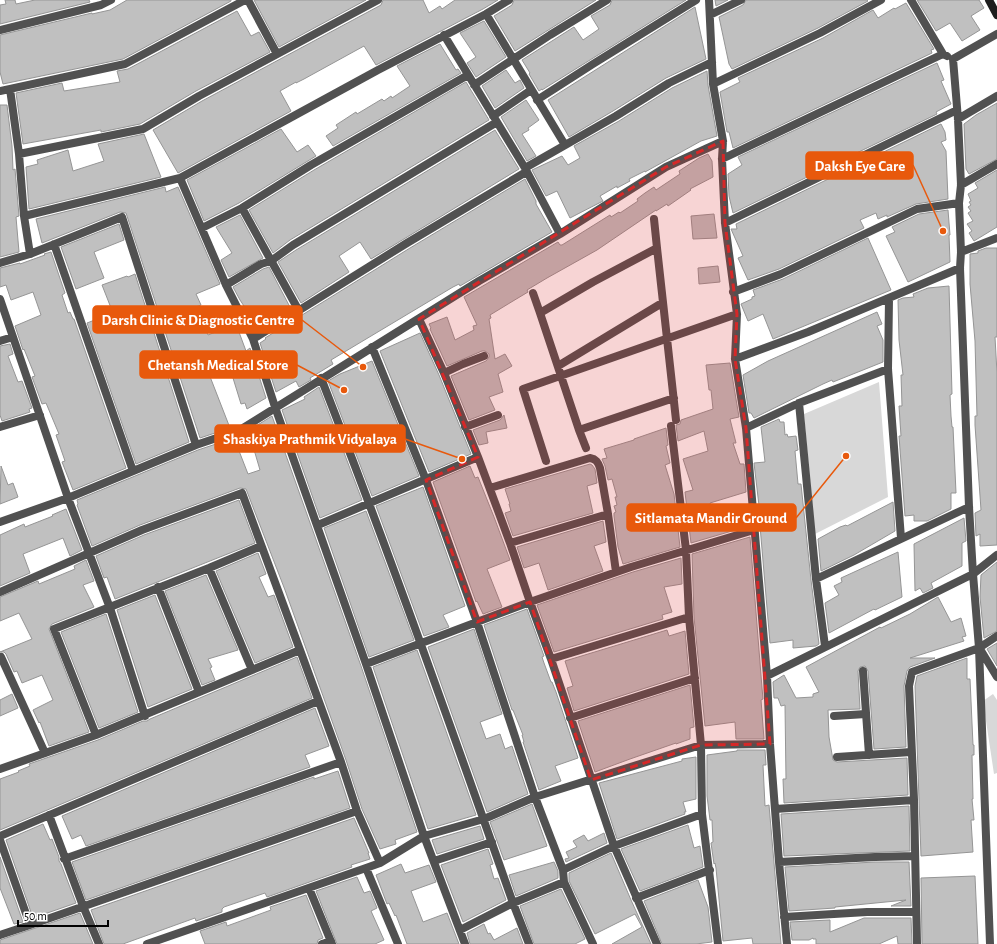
<svg xmlns="http://www.w3.org/2000/svg" width="997" height="944" font-family="'Alegreya Sans',sans-serif">
<style>
.green{fill:#d8d8d8}
.building{fill:#c0c0c0;stroke:#959595}
.lines{fill:none;stroke-linecap:round;stroke-linejoin:round}
.minor{stroke:#515151;stroke-width:8}
.secondary{stroke:#1e1e1e;stroke-width:8}
.marked{fill:#d62828;fill-opacity:0.2;stroke:#d62828;stroke-width:3;stroke-dasharray:8 5;stroke-linejoin:round}
.leader{fill:none;stroke:#e8590c;stroke-width:1.5}
.callout-dot{fill:#e8590c;stroke:#fff;stroke-width:1.5}
.callout{fill:#e8590c;stroke:#e8590c;stroke-width:1.5}
.callout-label{font-size:15px;text-anchor:middle;font-weight:bold;fill:#fff}
</style>
<rect width="100%" height="100%" fill="#fff"/>
<path class="green" d="M879 382 888 497 815 534 804 414Z
M993 694 997 700V773L994 774 983 701Z"/>
<path class="building" d="M5 0H15L16 4 35 0H89L90 2 0 24V5L6 4Z
M127 0H231V1L123 59 3 84 0 72V35L92 13V14L110 10Z
M254 0H366L279 47Z
M383 0H423L429 13 440 6 442 9 455 0H498L483 9 376 65 364 46 304 79 296 83V82L280 91 291 111 178 173 153 130 202 101 381 5Z
M514 0H596L515 51 494 16 512 5Z
M612 0H686L542 90V89L539 91 529 74 530 73 522 60 574 27 583 40 599 29 591 16 610 5Z
M715 0H728L716 6Z
M746 0H867L868 1 818 28 732 69 729 64 719 17 743 5Z
M917 0H979L984 8 971 16 980 30 962 41 950 23 936 31Z
M906 3 934 49 931 50 932 53 733 148 729 132H727L720 92 740 82 738 78 823 38 873 10 878 18 894 8 895 9Z
M695 7 706 59 666 78 613 111 569 137 548 100Z
M237 11 251 36 259 32 270 52 196 91 140 124 101 132V130L23 144 16 93 62 83 64 91 120 82 117 71 128 69Z
M484 21 506 57 476 77 467 63 476 57 460 33Z
M440 44 456 70 458 69 461 73 333 146 326 136 338 128 336 125 356 112 357 114 382 99 384 101 391 96 392 98 410 86 397 66Z
M937 63 944 80 941 81 951 104 936 112 937 114 733 213 729 196 728 174 742 165 738 157Z
M506 70 515 83 520 80 524 88 495 108 482 86Z
M707 71 708 85 717 136 701 141 645 172V171L629 179 630 181 617 188V186L600 196 603 201 570 218 557 191 546 196 532 170 562 156 568 165 580 158 574 146 619 121 672 88Z
M466 82 489 120 290 240 273 253 249 210 314 170Z
M526 100 539 120 528 128 529 130 522 134 536 156 527 161 501 117Z
M997 103V159L969 174 966 169 964 124 976 115Z
M0 105H7L12 146 13 170 15 169 19 216 16 217 19 252 0 257Z
M941 124 945 132 946 140 941 142 946 151 948 199 916 204 887 217V215L878 219 876 213 860 220 864 228 779 269 748 280 738 258 743 256 731 229H737L736 224Z
M281 129 297 152 308 145 316 156 239 203 204 221 187 180Z
M495 130 519 169 371 259 360 242 339 256 349 272 301 303 278 262 296 250Z
M144 134 161 177 29 209 26 167 38 164 37 160 68 150 73 171 104 161 98 144Z
M708 154 712 161 713 177 690 189 691 190 668 206 667 204 656 211V210L597 250 547 278 527 290 528 292 513 301 490 315 491 318 489 319 495 359 505 354 512 366 498 374 503 392 489 397 495 410 469 420 451 376 486 361 489 357V354L485 351H482L447 366 430 329 431 328 429 324 447 317 455 340 474 330 473 326 477 325 464 297 558 242 560 245H562L610 215 611 217 619 212 620 213 638 201 637 199 645 193 654 187 656 190 680 174 679 171 699 158Z
M997 170V227L974 241 969 233 972 231 967 224 973 221 968 213 971 211 968 207 971 205 969 202 971 201 968 194 978 188 975 183Z
M525 179 536 201V204L552 232 460 286 459 284 453 287 331 360 333 364 310 378 311 380 299 387 296 381 276 392 260 343 266 339 265 338 410 248Z
M165 187 166 192 178 187 220 284 196 294 201 305 196 307 208 335 236 324 246 351 250 348 266 398 247 409 245 403 241 404 229 365 211 373V374H209L230 428 200 438 126 213 120 212 42 243 36 219Z
M948 210 950 235H949L950 262 908 282 886 236 895 232 892 227 919 214Z
M714 214 717 238 693 239 691 216Z
M240 215 263 258 229 277 221 260 232 253 216 227Z
M119 224 124 240 94 252 104 278 76 289 61 247Z
M868 238 891 290 773 339 763 314 748 321 741 304 752 299V297L755 296 753 290 783 279Z
M986 248H997V337H995L997 373V545L980 546V534L976 536 975 513 981 510 975 425V416H977L975 341 970 284V254L978 253V251Z
M51 252 65 293 62 295 68 313 70 312 73 319H74L126 468 73 490 62 462 65 461 56 435 59 434 46 403 42 404 32 377 35 376 24 349 23 350 15 326 41 315 33 292 11 300 6 285 0 287V268L20 263V264L45 255 44 254Z
M718 266 720 282 699 284 698 268Z
M269 267 291 309 259 329 240 300 233 287 263 269Z
M135 274 189 442 136 464 87 323 113 313 102 285 127 276 128 277Z
M949 286 952 394 950 395 951 416 952 427H953L956 493H951V509L927 521H914V515L905 516 899 436H901L899 406H902L901 375H903L899 340 898 300 903 298 914 297 913 294 928 288Z
M877 312 882 324 877 326 883 340V362L833 382 832 380 823 384 754 418 751 413H749L743 375 768 361Z
M420 333 439 375 471 454 429 472 380 351Z
M10 344 13 354 8 356 18 382 22 381 32 408 29 409 30 412 2 421 0 415V346Z
M372 361 419 476 372 496 328 381 340 374Z
M730 363 739 417 730 419 736 443H733L740 464H744L746 492 710 503 718 526 748 517 749 526 691 543 685 492 693 490 683 459 708 451 704 431 678 441 676 425 680 424 681 420 713 409 711 390H709L706 365Z
M319 387 362 500 320 518 282 410 305 399 304 397Z
M504 415 507 428 486 432 488 443 479 445 473 430 500 420Z
M272 416 361 666 417 832 395 840 396 844 380 849 362 809 346 760 285 590 246 489 240 488 140 525 92 546 77 505 78 504 77 500 198 450 234 438 248 474 260 470 250 436 255 434 256 426Z
M779 419 780 422H784L785 435 787 434 788 437 796 436 798 450 795 451 798 484H801L811 580 819 644 816 646 793 648V640L770 643 759 514H760L754 463 765 462 761 427Z
M666 428 668 445 666 446 670 463 665 465 674 494 680 547 623 564 618 547 614 516V513L616 512 614 506 617 505 615 497H617L612 479 608 480 605 466 602 459 607 458 604 449 634 440V439Z
M590 464 592 465 595 469 597 483 587 486 593 513 513 536 505 513 511 511 509 504H510L505 489Z
M1 466 8 485 13 483 18 497 0 504Z
M470 466 475 478 478 477 494 517 510 560 487 569 502 607 483 614 477 601 476 602 433 482Z
M423 487 465 606 443 615 449 627 424 636 376 506Z
M239 500 255 543 115 599 107 577 104 578 96 556 144 535Z
M893 502 895 531 854 555 821 571 818 539 840 527 846 525 847 526Z
M66 509 82 550 70 556 63 538 23 554 30 573 0 586V535L24 524 25 527 53 516 52 515Z
M366 511 414 640 369 657 324 528Z
M964 518 966 541 962 543V566L931 583 933 588 923 593 920 588 915 591 914 544Z
M603 521 606 542 594 546 603 571 548 590 539 563 524 568 517 547Z
M750 537 762 688 763 699 761 700 764 739H736L735 722 705 726 694 617 692 554Z
M898 552 902 597 875 610 874 609 829 633 825 603 839 595 834 586 842 582 841 578Z
M258 553 266 574 259 577 268 597 274 595 293 647 255 663 216 571Z
M681 558 682 584 664 587 672 612 662 615 663 619 554 652 537 605 633 572Z
M86 560 94 581 83 585 94 607 52 624 49 629 89 732 49 746 40 722 39 723 33 710 53 700 42 675 22 683 17 671 14 672 6 654 4 652H0L32 639 19 613 0 621V597L38 581 39 584 75 569 74 566Z
M997 562V631L984 638 980 597 981 575Z
M206 575 238 650 208 659 212 667 210 668 215 680 202 685 165 591Z
M155 595 192 689 148 707 117 610Z
M938 597 951 622 961 618 966 636 962 637 964 641 910 658H935L910 667 907 671 904 686 906 747 874 749 868 671 865 666 860 667 858 671 860 709 828 710 829 737 833 760 837 762 907 758 908 795 784 803 783 779H786L785 705 781 706 778 698H774L773 682 784 675 796 698 813 697V694L819 692 806 667 880 627 881 628 910 614Z
M527 609 544 656 542 657 544 663 551 682H552L556 692 578 758 555 766 561 781 539 790 523 742H524L522 735H523L513 710H512L484 625Z
M106 614 138 712 99 728 61 632Z
M474 629 502 714 480 722 486 739 500 734 505 749 512 746 528 794 487 812 428 647Z
M667 630 669 636 685 631 689 674 574 711 567 688 573 686 565 661Z
M997 643V666L987 649Z
M417 650 476 815 428 829 373 667Z
M297 657 312 698 0 830V779L19 772 18 771 30 766 29 764 98 740 143 721H147L150 719Z
M967 658V679H970L973 745H974V755H972L973 799H972L974 820H971L973 852 921 856 915 686 917 676Z
M690 685 694 727 690 728V739L676 744V743L630 759 595 772 578 721Z
M12 694 18 708 0 716V700Z
M315 708 329 746 305 755 310 767 86 846 81 835 72 839 62 816Z
M737 750H765L766 765H763L765 806 769 805 781 944H753L752 938 723 941 716 868 715 863 714 864 711 843 713 842 712 820H710L707 796V755L737 751Z
M696 757V799L683 802 686 812H684L685 814 617 839 599 783 682 761V759Z
M338 771 350 808 86 900 72 862 314 777V779Z
M532 804 547 846 504 860 490 822Z
M909 806 910 851 784 856 781 814Z
M354 818 369 853H368L370 859 351 865 352 867 267 897 265 893 224 907 222 909V912L196 921 195 918 123 944H104L91 910Z
M43 824 50 840 52 839 59 857V861L61 864 76 903 33 918 6 840Z
M688 825 694 848 700 846 703 867 640 891 621 849Z
M480 826 484 839 437 854 432 840Z
M604 833 607 843 566 862 565 859 569 858 566 852 577 847 573 841 584 835 588 841Z
M488 849 493 864 490 865 494 879 498 878 506 900 463 922 441 865Z
M611 853 631 900 651 944H612L642 927 635 914 595 934 569 881V873Z
M0 857 23 922 14 924 0 888Z
M554 862 558 871V878L516 896 509 875Z
M875 862H909L911 906H891L906 900 835 907V908L789 911 785 867Z
M401 864 405 873 429 865 436 882 411 891 423 922 447 913 459 944H407L396 915 395 916 389 903 387 904 376 875Z
M975 876 978 944H922L921 878Z
M357 877 364 893 370 891 377 908 371 911 384 940 375 944H337L316 891Z
M698 880 708 907 712 942 696 944H662L644 901Z
M561 889 585 939 575 944H534L520 906Z
M306 895 323 938 318 940 317 944H205L200 931 226 922 227 926 271 910 270 907Z
M80 913 93 944H0V940Z
M864 918H911L912 944H898L897 936 879 944H816V939H813V938L809 940H792L790 922 830 920V932Z
M484 924 488 934 490 933 494 940 517 928 523 944H470L467 933Z"/>
<g class="lines">
<path class="minor" d="M248 0 277 54
M709 0 713 84 723 141 722 159 725 223 737 314 735 359 746 428 767 676 770 744 779 862 787 944
M911 0 943 54 947 56
M486 14 565 145
M710 15 741 0
M0 30 101 5 111 0
M444 35 525 168 560 234
M953 59 958 119 961 185 959 203 961 252 960 268 969 507 973 574 979 648 990 944
M953 59 997 34
M713 84 820 33 881 0
M474 85 550 35 607 0
M10 89 19 154 24 216 30 254
M0 91 125 64 245 0
M537 100 593 64 696 0
M493 116 531 90
M958 119 997 96
M19 154 143 129 199 96 378 0
M722 159 943 54
M525 168 616 116 669 83 712 62
M180 178 226 285 253 339 275 407 366 664 424 836 465 944
M961 185 997 164
M242 208 299 311
M24 216 180 178 378 70 486 14 509 0
M654 219 657 248
M725 223 957 110
M202 228 242 208 311 165 468 75
M54 244 133 471
M961 252 997 238
M0 263 30 254 122 217 196 445
M226 285 261 264 271 261 293 245 497 122
M733 292 781 274 917 209 959 203
M533 293 540 313
M0 299 68 498 110 608 145 716
M889 299 888 369 901 538
M419 319 444 373 478 457 510 543 530 602 551 659 614 846 657 944
M253 339 407 243 526 172
M0 341 13 337
M372 347 426 480 477 622 535 797 563 870 564 882 593 944
M735 359 808 332 960 268
M558 366 662 303
M444 373 463 364 484 356
M321 378C389 552 451 727 513 903L529 944
M799 403 816 579 825 646
M671 426 686 550 689 617 701 745 702 814 718 944
M0 427 40 415
M465 427 498 415
M746 428 799 403 888 369
M579 430 674 398
M586 448 579 430 540 313 593 282 657 248 676 420
M546 461 523 389 737 314
M490 488 590 458C596 459 598 462 600 468L608 514 616 572
M0 522 68 498 196 445 240 430 479 281 560 234 666 167 723 141
M318 525 478 457
M510 543 608 514
M816 579 969 507
M158 587 199 692
M0 592 142 530 242 493 300 650 252 670
M980 649 997 677
M300 650 341 762 357 811 380 863
M1 657 45 753
M551 659 689 617
M366 664 530 602 631 567 754 530
M863 671 869 755
M767 676 973 574 997 555
M834 716 866 714
M570 718 695 678
M96 735 54 629 209 568 261 546
M837 757 911 752
M0 769 96 735 252 670 209 568
M775 809 914 800
M49 815 83 906 99 944
M0 836 318 701
M0 840 30 925 0 935
M64 859 341 762
M434 861 492 842
M779 862 875 857 915 856
M366 868 398 944
M563 870 614 846 702 814
M309 888 332 944
M636 898 710 870
M784 917 867 912H915
M30 925 357 811
M460 930 513 903 564 882
M147 944 366 868 380 863 424 836 484 819 535 797 656 759 701 745 770 744
M322 944 331 941
M917 944 914 800 909 686 912 672 979 648 997 636"/>
<path class="secondary" d="M989 0 997 15"/>
</g>
<path class="marked" d="M723 141 725 223 737 314 735 359 746 428 770 744 701 745 591 780 530 602 477 622 426 480 478 457 419 319 666 167Z"/>
<path class="leader" d="M943 231L913 165M363 367L302 320M344 390L297 365M462 459L405 439M846 456L796 518"/>
<g class="callout-dot">
<circle cx="943" cy="231" r="4"/>
<circle cx="363" cy="367" r="4"/>
<circle cx="344" cy="390" r="4"/>
<circle cx="462" cy="459" r="4"/>
<circle cx="846" cy="456" r="4"/>
</g>
<g class="callout">
<rect x="806" y="152" width="107" height="27" rx="4"/>
<rect x="93" y="306" width="209" height="27" rx="4"/>
<rect x="140" y="351" width="157" height="27" rx="4"/>
<rect x="215" y="425" width="190" height="27" rx="4"/>
<rect x="627" y="504" width="169" height="27" rx="4"/>
</g>
<g class="callout-label">
<text x="860" y="171">Daksh Eye Care</text>
<text x="198" y="325">Darsh Clinic &amp; Diagnostic Centre</text>
<text x="218" y="370">Chetansh Medical Store</text>
<text x="310" y="444">Shaskiya Prathmik Vidyalaya</text>
<text x="711" y="523">Sitlamata Mandir Ground</text>
</g>
<path d="M18 920v6h90v-6" fill="none" stroke="#000000" stroke-width="2"/>
<text x="24" y="920" font-size="12" fill="#000000" stroke="#ffffff" stroke-width="3" paint-order="stroke">50 m</text>
</svg>
